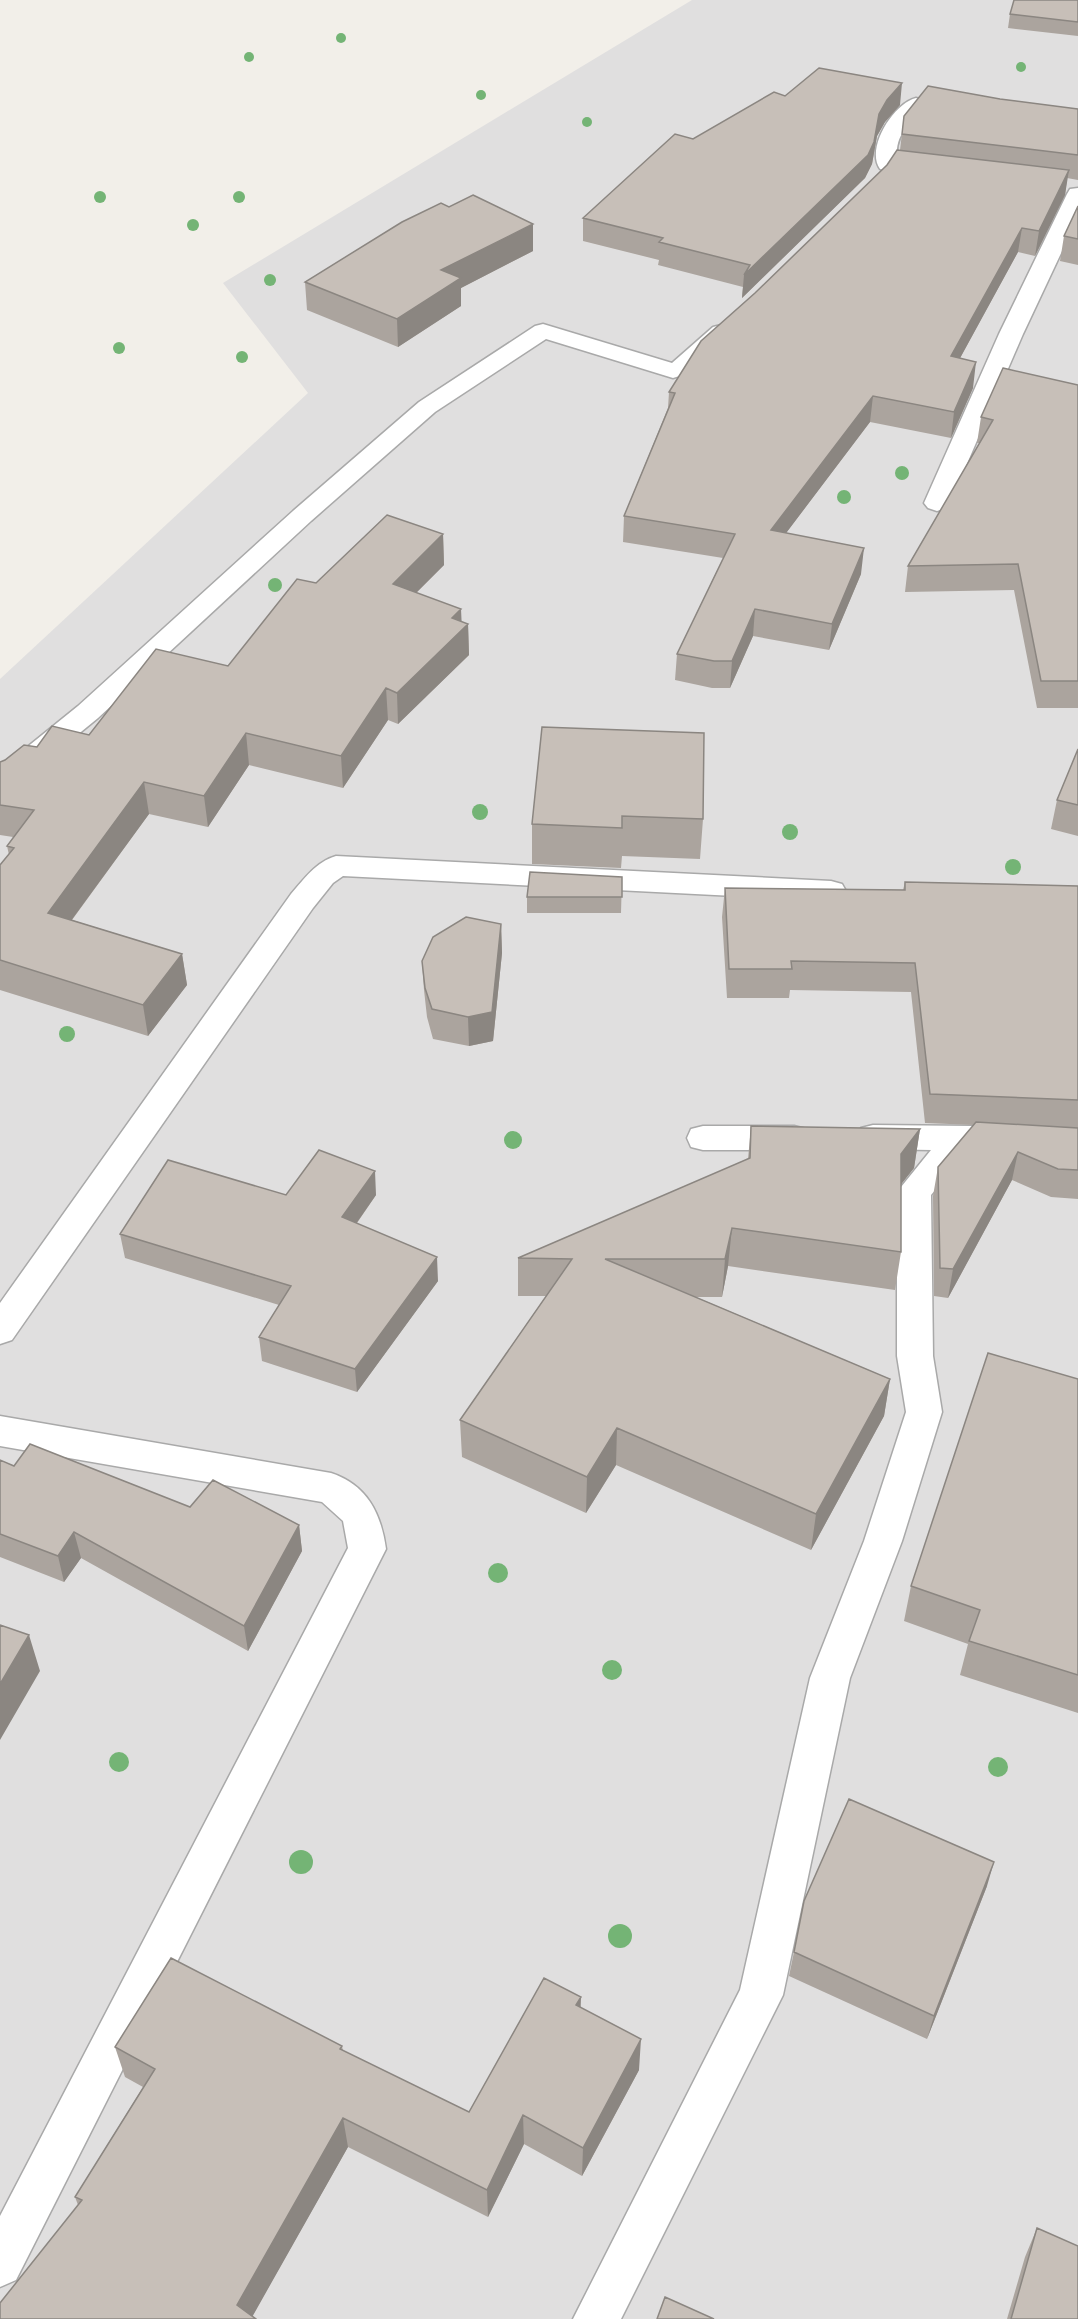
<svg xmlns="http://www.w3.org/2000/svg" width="1078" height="2319" font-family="'Roboto Condensed',sans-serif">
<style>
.residential{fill:#e0dfdf}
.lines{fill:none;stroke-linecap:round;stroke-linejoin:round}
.minor-casing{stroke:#a9a9a9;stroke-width:3}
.minor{fill:#fff;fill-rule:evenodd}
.tree{fill:#74b475}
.wall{fill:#aba49e}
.shaded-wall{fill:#8b8681}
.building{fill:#c7bfb8;stroke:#8b8681;stroke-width:1.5}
</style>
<rect width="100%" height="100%" fill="#f2efe9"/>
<path class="residential" d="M692 0H1078V2319H0V679L308 393 223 283Z"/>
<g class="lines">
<g class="minor-casing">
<path id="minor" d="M916 98 923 100 926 104C910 127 892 133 898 165L894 169 887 171 880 169C865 148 894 103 916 98Z
M1078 188V217L1023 334 950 503 946 508 937 511 928 508 924 503 999 334 1067 194 1070 189Z
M543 324 672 363 713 327 721 325 729 327 733 332 689 373 673 378 546 339 435 412 311 521 98 718 10 790 0 793V769L78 706 293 511 419 402 535 326Z
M336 856 831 881 842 884 846 891 842 898 831 901 343 876 333 883 313 908 12 1340 0 1344V1303L291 894C305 878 316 862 336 856Z
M873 1125 974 1126 986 1129 990 1138 986 1147 969 1150 931 1195 933 1356 942 1412 902 1541 850 1678 783 1995 621 2319H573L740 1990 810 1678 864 1541 906 1412 897 1356V1192L931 1150 873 1149 861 1146 857 1137 861 1128Z
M703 1126H794L806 1129 810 1138 806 1147 794 1150H703L691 1147 687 1138 691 1129Z
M0 1416 331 1473C367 1485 381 1513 386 1549L16 2280 0 2287V2216L348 1548 343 1521 322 1502 0 1446Z"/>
</g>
<use href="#minor" class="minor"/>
</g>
<g class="tree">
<circle cx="341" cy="38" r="5"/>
<circle cx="249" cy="57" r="5"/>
<circle cx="1021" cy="67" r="5"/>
<circle cx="481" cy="95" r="5"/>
<circle cx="587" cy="122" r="5"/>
<circle cx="100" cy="197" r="6"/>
<circle cx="239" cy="197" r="6"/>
<circle cx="193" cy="225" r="6"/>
<circle cx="270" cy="280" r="6"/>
<circle cx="119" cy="348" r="6"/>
<circle cx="242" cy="357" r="6"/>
<circle cx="902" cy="473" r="7"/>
<circle cx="844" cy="497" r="7"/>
<circle cx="275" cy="585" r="7"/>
<circle cx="480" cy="812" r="8"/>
<circle cx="790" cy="832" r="8"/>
<circle cx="1013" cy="867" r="8"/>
<circle cx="67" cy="1034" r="8"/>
<circle cx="513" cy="1140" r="9"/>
<circle cx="498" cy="1573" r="10"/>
<circle cx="612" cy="1670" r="10"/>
<circle cx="119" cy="1762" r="10"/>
<circle cx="998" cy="1767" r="10"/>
<circle cx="301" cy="1862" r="12"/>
<circle cx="620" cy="1936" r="12"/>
</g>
<path class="wall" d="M1078 0V36L1008 28 1010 14Z
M785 96 900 105 885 122 877 136 872 164 865 178 742 298 743 287 658 265 659 260 583 241V218L693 139Z
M1000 99 1078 109V180L1067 178 1065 195 1035 256 1018 252 960 358 973 388 951 438 870 422 786 533 861 574 829 650 753 636 730 688H712L675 680 677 654 723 558 623 542 624 516 668 408 669 392 755 293 887 165 900 150 904 116Z
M1078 206V265L1060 261 1064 236Z
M449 207 533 251 461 288V306L398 347 307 310 305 282Z
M1078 385V708H1037L1014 590 905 592 908 566 980 443H977L981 417Z
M443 534 444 565 416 593 462 622 468 624 469 655 398 724 388 720 343 788 249 765 208 827 149 814 72 920 182 954 187 985 148 1036 0 990V865L9 855 7 846 13 837 0 835V762L37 747 89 735 228 666 316 583Z
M542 727 703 819 700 859 622 856 621 868 532 864V824Z
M1078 749V836L1051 829 1057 800Z
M622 877 621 913H527V897Z
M905 882 1078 886V1199L1051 1197 1012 1180 948 1298 934 1296 933 1196 938 1167 974 1125 925 1123 911 992 790 990 789 998H727L722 917 725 888 903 890Z
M501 924 502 953 493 1041 469 1046 433 1039 427 1017 424 990 422 961Z
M751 1126 920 1129 914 1168 901 1184V1252L895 1290 728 1266 722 1297H696L890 1379 884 1416 811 1550 616 1465 586 1513 462 1457 460 1420 546 1296H518V1258L748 1159Z
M286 1195H376L357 1223 438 1281 357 1392 262 1361 259 1337 279 1305 125 1258 120 1234Z
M1078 1379V1713L960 1675 968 1644 904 1621 911 1586Z
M0 1460 14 1466 190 1507 299 1525 302 1551 248 1651 81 1558 64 1582 0 1557Z
M987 1886 927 2039 789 1976 794 1952Z
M580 2007 639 2070 582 2176 524 2144 488 2217 348 2147 252 2316 78 2205 75 2197 143 2087 125 2077 115 2047 342 2046 343 2051 469 2112Z
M1037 2228 1078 2319H1007L1025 2257Z"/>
<path class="shaded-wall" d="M902 83 900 105 885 122 877 136 872 164 865 178 742 298 744 275 879 114 887 100Z
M1069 170 1065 195 1035 256 1039 231Z
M533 224V251L461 288V306L398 347 397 319 441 270Z
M1022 228 1018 252 947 382 951 356Z
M976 362 973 388 951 438 954 412Z
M873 396 870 422 768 557 771 530Z
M443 534 444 565 394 615 393 584Z
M864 548 861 574 829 650 832 624Z
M461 609 462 630 468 624 469 655 398 724 397 693 452 618Z
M755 609 753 636 730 688 732 661Z
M386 688 388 720 343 788 341 756Z
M246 733 249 765 208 827 204 796Z
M144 782 149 814 54 944 48 913Z
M501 924 502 953 493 1041 469 1046 468 1017Z
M182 954 187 985 148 1036 143 1005Z
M920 1129 914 1168 895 1192 901 1154Z
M1018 1152 1012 1180 948 1298 953 1269Z
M375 1171 376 1195 344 1241 342 1217Z
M732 1228 728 1266 722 1297 725 1259Z
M437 1257 438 1281 357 1392 355 1369Z
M890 1379 884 1416 811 1550 816 1514Z
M617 1428 616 1465 586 1513 587 1477Z
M299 1525 302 1551 248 1651 244 1626Z
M74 1532 81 1558 64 1582 58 1556Z
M29 1635 40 1671 0 1740V1684Z
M994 1862 987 1886 927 2039 934 2016Z
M581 1997 580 2027 576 2005Z
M641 2039 639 2070 582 2176 583 2148Z
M523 2115 524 2144 488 2217 487 2190Z
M343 2118 348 2147 251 2319 237 2305Z"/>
<path class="building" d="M1014 0H1078V22L1010 14Z
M819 68 902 83 887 100 879 114 874 142 868 155 744 275 750 265 659 242 663 238 583 218 675 134 693 139 774 92 785 96Z
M928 86 1000 99 1078 109V155L902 134 904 116Z
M897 150 1069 170 1039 231 1022 228 951 356 976 362 954 412 873 396 771 530 864 548 832 624 755 609 732 661H714L677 654 735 534 624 516 675 393 669 392 701 341 755 293 887 165Z
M473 195 533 224 441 270 461 278 397 319 305 282 402 222 441 203 449 207Z
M1078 206V239L1064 236Z
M1003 368 1078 385V681H1041L1018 564 908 566 993 420 981 417Z
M387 515 443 534 393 584 461 609 452 618 468 624 397 693 386 688 341 756 246 733 204 796 144 782 48 913 182 954 143 1005 0 960V865L14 848 7 846 34 810 0 805V762L5 760 24 745 37 747 52 726 89 735 156 649 228 666 297 579 316 583Z
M542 727 704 733 703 819 622 816V828L532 824Z
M1078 749V805L1057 800Z
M530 872 622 877V897H527Z
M905 882 1078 886V1100L930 1094 915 963 791 961 792 969H729L725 888 905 890Z
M466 917 501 924 492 1012 468 1017 432 1009 425 988 422 961 433 937Z
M976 1122 1078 1128V1170L1058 1169 1018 1152 953 1269 940 1268 938 1167Z
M751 1126 920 1129 901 1154V1252L732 1228 725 1259H605L890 1379 816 1514 617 1428 587 1477 460 1420 572 1259 518 1258 750 1158Z
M319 1150 375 1171 342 1217 437 1257 355 1369 259 1337 291 1286 120 1234 168 1160 286 1195Z
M988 1353 1078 1379V1675L969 1641 980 1610 911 1586Z
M30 1444 190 1507 213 1480 299 1525 244 1626 74 1532 58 1556 0 1534V1460L14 1466Z
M0 1625 29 1635 0 1684Z
M849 1799 994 1862 934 2016 794 1952 804 1901Z
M171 1958 342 2046 340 2049 469 2112 544 1978 581 1997 576 2005 641 2039 583 2148 523 2115 487 2190 343 2118 237 2305 256 2319H0V2303L82 2200 75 2197 155 2069 115 2047Z
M1037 2228 1078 2246V2319H1011Z
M665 2297 714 2319H657Z"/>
</svg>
